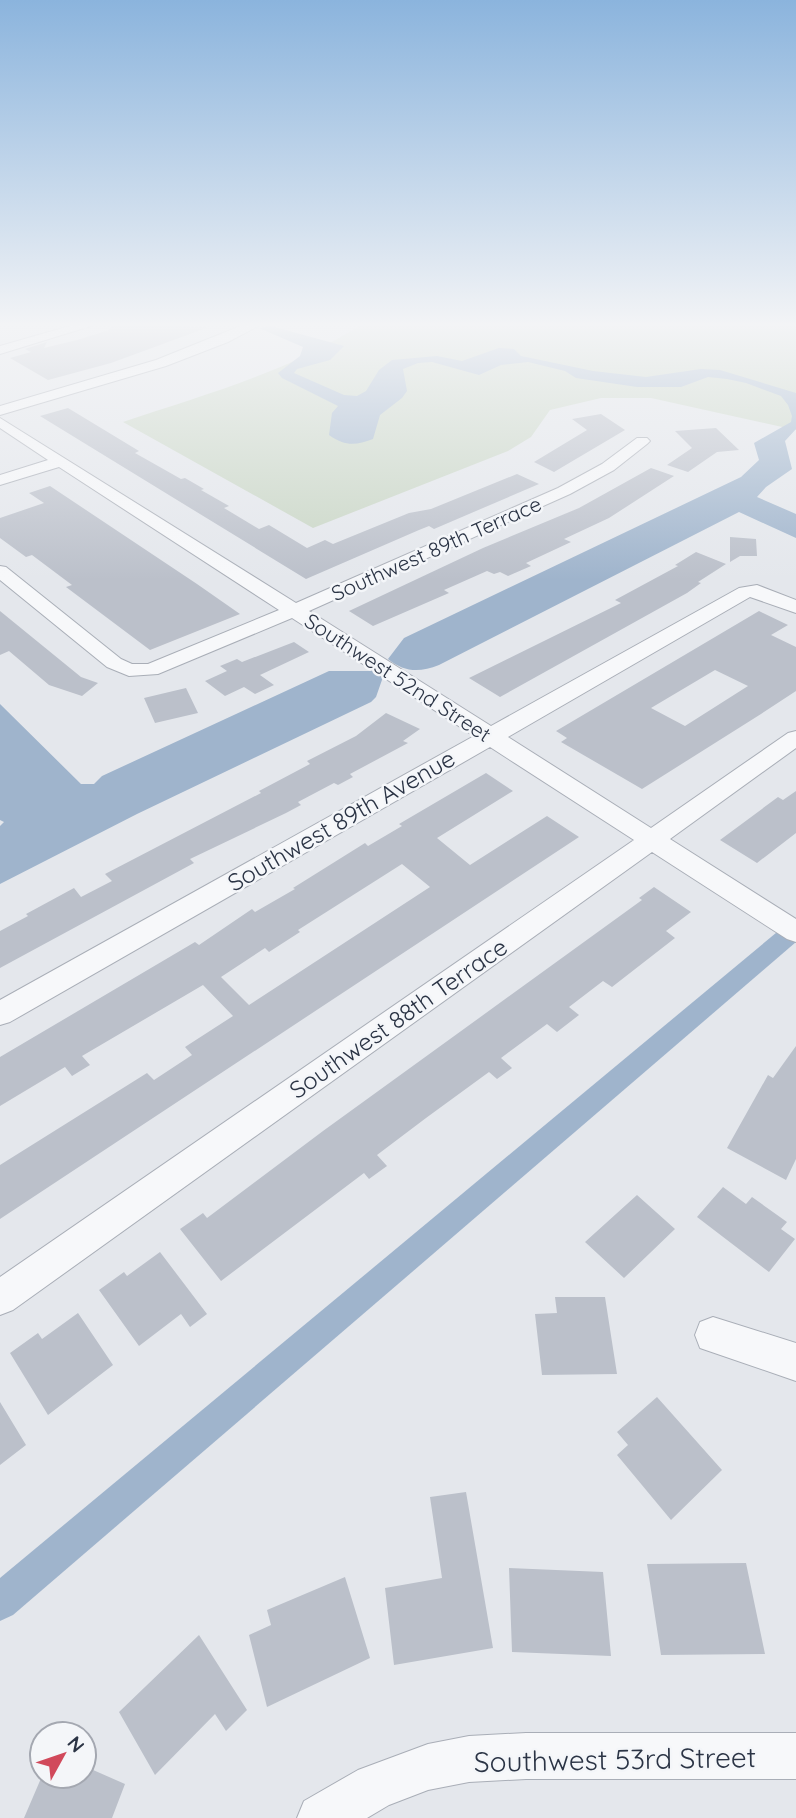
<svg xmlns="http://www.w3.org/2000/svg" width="796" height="1818" font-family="Quicksand,sans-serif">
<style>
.green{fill:#c9d6c5}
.water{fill:#9fb4cc}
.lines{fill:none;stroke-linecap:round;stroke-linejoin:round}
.canal{fill:#9fb4cc;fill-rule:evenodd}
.building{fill:#bbc0ca;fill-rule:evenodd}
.minor-casing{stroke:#a9aeb7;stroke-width:2}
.minor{fill:#f7f8fa;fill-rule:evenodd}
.labels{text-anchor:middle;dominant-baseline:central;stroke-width:5;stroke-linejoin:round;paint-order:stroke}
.far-street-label{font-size:21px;fill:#2b3445;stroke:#f4f6f9}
.street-label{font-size:24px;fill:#2b3445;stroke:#f4f6f9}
.near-street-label{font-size:28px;fill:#2b3445;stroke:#f4f6f9}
</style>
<rect width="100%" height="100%" fill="#e4e7ec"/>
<path class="green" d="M360 325H796V430L651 398H601L550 410 531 437 508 451 313 528 123 422C203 395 289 372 360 325Z"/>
<path class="water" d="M271 326 344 346 330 360 297 369 294 373 344 395 357 396 366 391 379 370 392 360 437 356 462 361 499 348 514 349 521 356 593 371 646 377 701 369 720 370 796 393V429L785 441 792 469 766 487 757 497 796 514V538L739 512 439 665C419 673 404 672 388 659L404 638 741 477 759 460 754 443 791 422 792 416 788 405 781 396 746 383 727 379 708 377 681 387H637L576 378 565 371 528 362 501 365 479 375 432 362 418 363 403 369 407 391 402 398 380 415 373 439C355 446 345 446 329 435L332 413 338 406 282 378 278 373 300 356 303 347 259 328Z
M329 671H373L383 677 376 697 371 702 137 814 0 884V826L4 822 0 820V704L81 784H94L102 776Z"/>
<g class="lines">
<path class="canal" d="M796 921V942L13 1615 0 1621V1578L788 923Z"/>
</g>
<path class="building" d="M112 325 209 327 111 363 48 380 10 358 31 352 25 349 47 342 44 348 77 340 109 330Z
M68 408 139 451 135 453 181 479 185 478 204 489 201 490 229 506 224 508 259 529 269 525 307 548 325 540 333 544 409 513 431 509 517 474 539 484 434 529 429 526 419 530 306 579 40 416Z
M601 414 625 430 554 472 534 462 587 430 572 419Z
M716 428 739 450 717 452 688 472 667 465 692 448 675 431Z
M651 468 674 476 609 518 564 539 571 542 526 563 531 566 508 576 500 572 494 574 487 571 444 590 449 593 373 626 349 611 483 548 579 508Z
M50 486 197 584 240 614 150 650 66 587 72 585 32 555 26 557 0 538V518L44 503 29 493Z
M730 537 756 539 757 556H740L730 562Z
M696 552 726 564 698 582 701 583 687 593 500 697 469 678 621 603 615 600 678 566 675 565Z
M0 611 81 677 98 683 82 696 49 685 9 651 0 655Z
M759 611 788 625 771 635 796 647V691L761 714 642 789 561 742 567 738 556 731ZM715 670 748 686 685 726 651 708Z
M294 642 309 652 260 675 274 685 255 694 244 687 225 696 205 681 227 671 220 666 237 659 242 662Z
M186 688 198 713 155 723 144 698Z
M386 713 420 729 403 741 408 743 350 774 353 777 338 785 334 783 298 802 301 805 286 813 190 859 194 863 0 968V931L28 916 26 914 74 888 81 897 112 881 105 874 261 793 259 791 310 764 307 761 356 736Z
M486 773 513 791 437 838 470 865 547 816 579 837 0 1219V1165L147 1073 154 1080 192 1055 185 1047 233 1016 203 985 82 1056 90 1065 72 1076 65 1067 0 1106V1057L195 942 199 945 252 909 255 912 295 889 293 888 365 843 368 846 402 826 399 824ZM402 864 430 887 249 1005 221 977 265 948 269 952 300 932 298 930Z
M796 791V833L757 863 720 840 778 797 783 800Z
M654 887 691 912 666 931 675 938 612 987 603 981 569 1007 579 1015 557 1032 547 1024 501 1058 512 1068 497 1079 489 1072 426 1118 377 1155 387 1166 369 1179 364 1173 221 1281 180 1229 203 1213 207 1218 323 1131 642 900 639 898Z
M796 1046V1159L786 1180 727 1148 768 1075 773 1078Z
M723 1187 746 1204 752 1197 787 1222 781 1229 795 1239 769 1272 697 1217Z
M637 1195 675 1229 624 1278 585 1242Z
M160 1252 207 1314 190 1327 181 1314 139 1346 99 1290 124 1272 127 1276Z
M555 1297H605L617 1374 542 1375 535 1314 557 1313Z
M78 1313 113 1365 48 1415 10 1353 38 1333 42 1339Z
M657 1397 722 1470 671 1520 617 1455 628 1445 617 1432Z
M0 1402 26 1445 0 1465Z
M466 1492 493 1648 394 1665 385 1588 442 1578 430 1497Z
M746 1563 765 1654 661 1655 647 1564Z
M509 1568 603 1572 611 1656 512 1652Z
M345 1577 370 1658 267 1707 249 1635 271 1625 267 1610Z
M199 1635 247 1710 226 1731 215 1714 155 1775 119 1712Z
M84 1766 125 1784 112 1818H24L42 1776H84Z"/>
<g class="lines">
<g class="minor-casing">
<path id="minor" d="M73 325H94L0 354V346Z
M243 325H260L228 342 166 366 0 415V406L156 360Z
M0 418 296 603 558 488 602 464 637 438H647L650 441 647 444 614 470 570 494 309 611 491 726 739 588 757 585 796 600V613L750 597 508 737 651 828 788 733 796 731V748L670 839 796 919V942L787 939 652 852 13 1310 0 1315V1277L634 840 490 747 10 1022 0 1025V1000L474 736 292 618 158 674 129 676 107 667 0 580V566L6 567 121 659 132 664H148L279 610 59 467 0 485V475L48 460 0 428Z
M713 1317 796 1343V1381L700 1348 695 1335 700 1322Z
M526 1733H796V1779H526L469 1782 428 1790 389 1805 367 1818H297L304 1801 358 1770 428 1744 469 1736Z"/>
</g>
<use href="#minor" class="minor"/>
</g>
<linearGradient id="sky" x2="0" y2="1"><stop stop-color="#8bb4dd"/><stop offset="0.56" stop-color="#f3f4f6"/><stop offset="1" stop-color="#f3f4f6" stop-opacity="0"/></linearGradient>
<rect width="796" height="580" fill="url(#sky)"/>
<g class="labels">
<g class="far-street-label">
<text transform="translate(436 548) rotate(-24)">Southwest 89th Terrace</text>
<text transform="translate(398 677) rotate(33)">Southwest 52nd Street</text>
</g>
<g class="street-label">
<text transform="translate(341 820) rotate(-30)">Southwest 89th Avenue</text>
<text transform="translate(398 1018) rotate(-35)">Southwest 88th Terrace</text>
</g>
<g class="near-street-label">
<text transform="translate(615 1759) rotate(-1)">Southwest 53rd Street</text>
</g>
</g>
<g transform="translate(63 1755) rotate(50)"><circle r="33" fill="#f4f6f9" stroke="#a4a8b1" stroke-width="2"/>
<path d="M0-5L12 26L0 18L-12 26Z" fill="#d1495b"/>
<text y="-10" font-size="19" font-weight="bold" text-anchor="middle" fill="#2b3445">N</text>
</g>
</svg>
